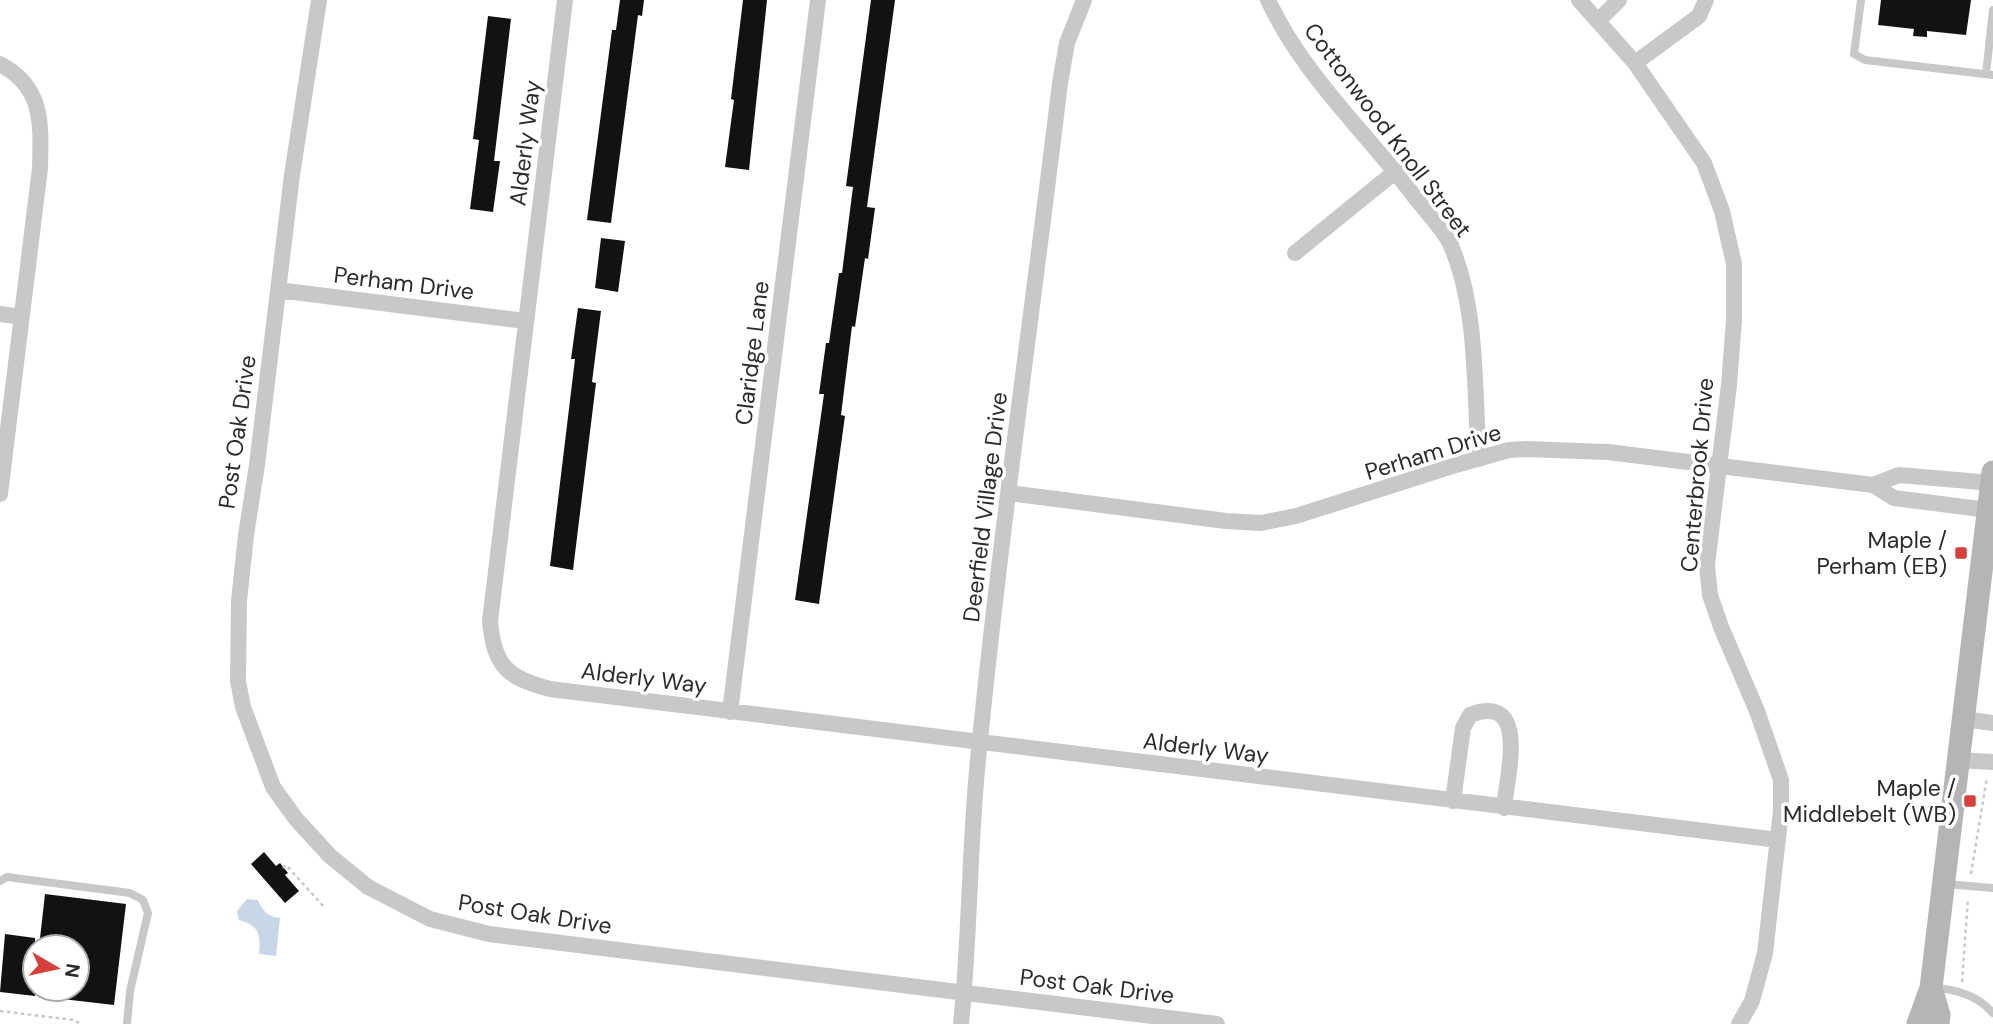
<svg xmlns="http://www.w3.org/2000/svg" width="1993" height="1024" font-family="'DM Sans',sans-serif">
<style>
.water{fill:#c7d7e7}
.building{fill:#121212}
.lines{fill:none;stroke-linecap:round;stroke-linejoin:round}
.path{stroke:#c8c8c8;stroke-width:2.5;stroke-dasharray:3.5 3.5;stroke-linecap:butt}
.service{stroke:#c8c8c8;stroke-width:8}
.minor{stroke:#c8c8c8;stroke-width:16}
.secondary{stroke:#b5b5b5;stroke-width:23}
.poi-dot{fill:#d63f3a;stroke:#fff;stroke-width:2.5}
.labels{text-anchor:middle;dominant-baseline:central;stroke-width:7;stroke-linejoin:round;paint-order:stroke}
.street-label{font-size:23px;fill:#2b2b2b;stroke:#fff}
.poi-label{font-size:23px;fill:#2b2b2b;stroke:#fff;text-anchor:end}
</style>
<rect width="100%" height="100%" fill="#fff"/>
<path class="water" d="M247 899 258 900C262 911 268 917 280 918L276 956 259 954C261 935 259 925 239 920L237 911Z"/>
<path class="building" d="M620 0H644L642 16 638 15 611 223 587 220 612 30H616Z
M743 0H767L749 170 725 167 734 100 731 99Z
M871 0H895L867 207 875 208 868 259 865 258 855 327 852 326 841 415 845 416 819 604 795 600 824 394H819L826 343H829L839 273H842L853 187 846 186Z
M1881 0H1971L1966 35 1927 31V37L1913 36 1914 29 1878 25Z
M488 16 511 19 494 161H500L493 212 470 209 479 140 473 139Z
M601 238 625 241 618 292 595 288Z
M578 308 601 311 592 382 596 383 573 570 550 566 575 359H571Z
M264 852 276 866 280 863 288 873 285 875 299 891 285 903 251 864Z
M45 894 126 904 114 1005 45 997V989H77V947H39Z
M5 934 35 938V996L0 992Z"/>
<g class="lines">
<path class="path" d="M283 868 286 865 325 908
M1971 874 1987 777
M1962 982 1968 898
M0 1011 74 1020 81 1024"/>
<path class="service" d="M1861 0 1854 54 1865 60 1993 75
M1986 74 1993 10
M0 881 7 877 130 893 143 900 148 913 130 991 127 1024
M1946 884 1993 888
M1933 988C1956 989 1977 995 1993 1013"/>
<path class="minor" d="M319 0 292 175 257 465 246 535 239 601 238 681 243 707 273 787 296 819 330 856 368 887 430 919 489 934 1217 1024
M565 0 490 621C494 666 507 678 550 689L1778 840
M1268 0C1302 74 1366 132 1414 196 1425 211 1446 231 1452 248 1478 311 1474 391 1479 459
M1579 0 1635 63 1704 163 1722 211 1734 264V320L1729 385 1707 565 1710 595 1721 627 1757 711 1781 780V811L1765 953 1752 1001 1739 1024
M1598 21 1619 0
M1635 63 1699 16 1706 0
M0 64C44 87 41 124 40 168L0 494
M1295 253 1396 171
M278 290 525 321
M0 314 21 317
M1873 485 1899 475 1992 483
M1009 493 1226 521 1261 523 1296 516 1456 465 1509 450 1526 449 1608 452 1873 485 1894 498 1988 510
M730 712 818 0
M1963 719 1993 723
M1958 760 1993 762
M1453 801 1463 728 1470 715C1530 692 1507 775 1504 808
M961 1024C970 936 969 848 978 760 1000 534 1033 309 1060 83L1067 43 1084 0"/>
<path class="secondary" d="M1931 988 1939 1015 1938 1024
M1918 1024 1931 988 1993 472"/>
</g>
<g class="poi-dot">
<rect x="1954" y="546" width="14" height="14" rx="3.5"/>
<rect x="1963" y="794" width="14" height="14" rx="3.5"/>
</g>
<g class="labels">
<g class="street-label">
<text transform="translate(1388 130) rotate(53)">Cottonwood Knoll Street</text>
<text transform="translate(525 143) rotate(-83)">Alderly Way</text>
<text transform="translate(404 283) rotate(7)">Perham Drive</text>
<text transform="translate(752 353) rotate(-83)">Claridge Lane</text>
<text transform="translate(237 432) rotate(-82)">Post Oak Drive</text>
<text transform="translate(1433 452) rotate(-17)">Perham Drive</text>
<text transform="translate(1697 475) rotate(-85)">Centerbrook Drive</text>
<text transform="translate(985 507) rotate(-83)">Deerfield Village Drive</text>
<text transform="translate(644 678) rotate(7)">Alderly Way</text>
<text transform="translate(1206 748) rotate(7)">Alderly Way</text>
<text transform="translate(535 914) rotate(9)">Post Oak Drive</text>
<text transform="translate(1097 986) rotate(7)">Post Oak Drive</text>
</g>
<g class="poi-label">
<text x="1947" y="540">Maple /<tspan x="1947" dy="26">Perham (EB)</tspan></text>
<text x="1956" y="788">Maple /<tspan x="1956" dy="26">Middlebelt (WB)</tspan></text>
</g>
</g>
<g transform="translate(56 968) rotate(99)"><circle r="33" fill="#ffffff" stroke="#aaaaaa" stroke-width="2"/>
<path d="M0-5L12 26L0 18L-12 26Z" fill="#d63f3a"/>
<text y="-10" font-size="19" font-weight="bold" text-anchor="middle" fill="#2b2b2b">N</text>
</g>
</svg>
